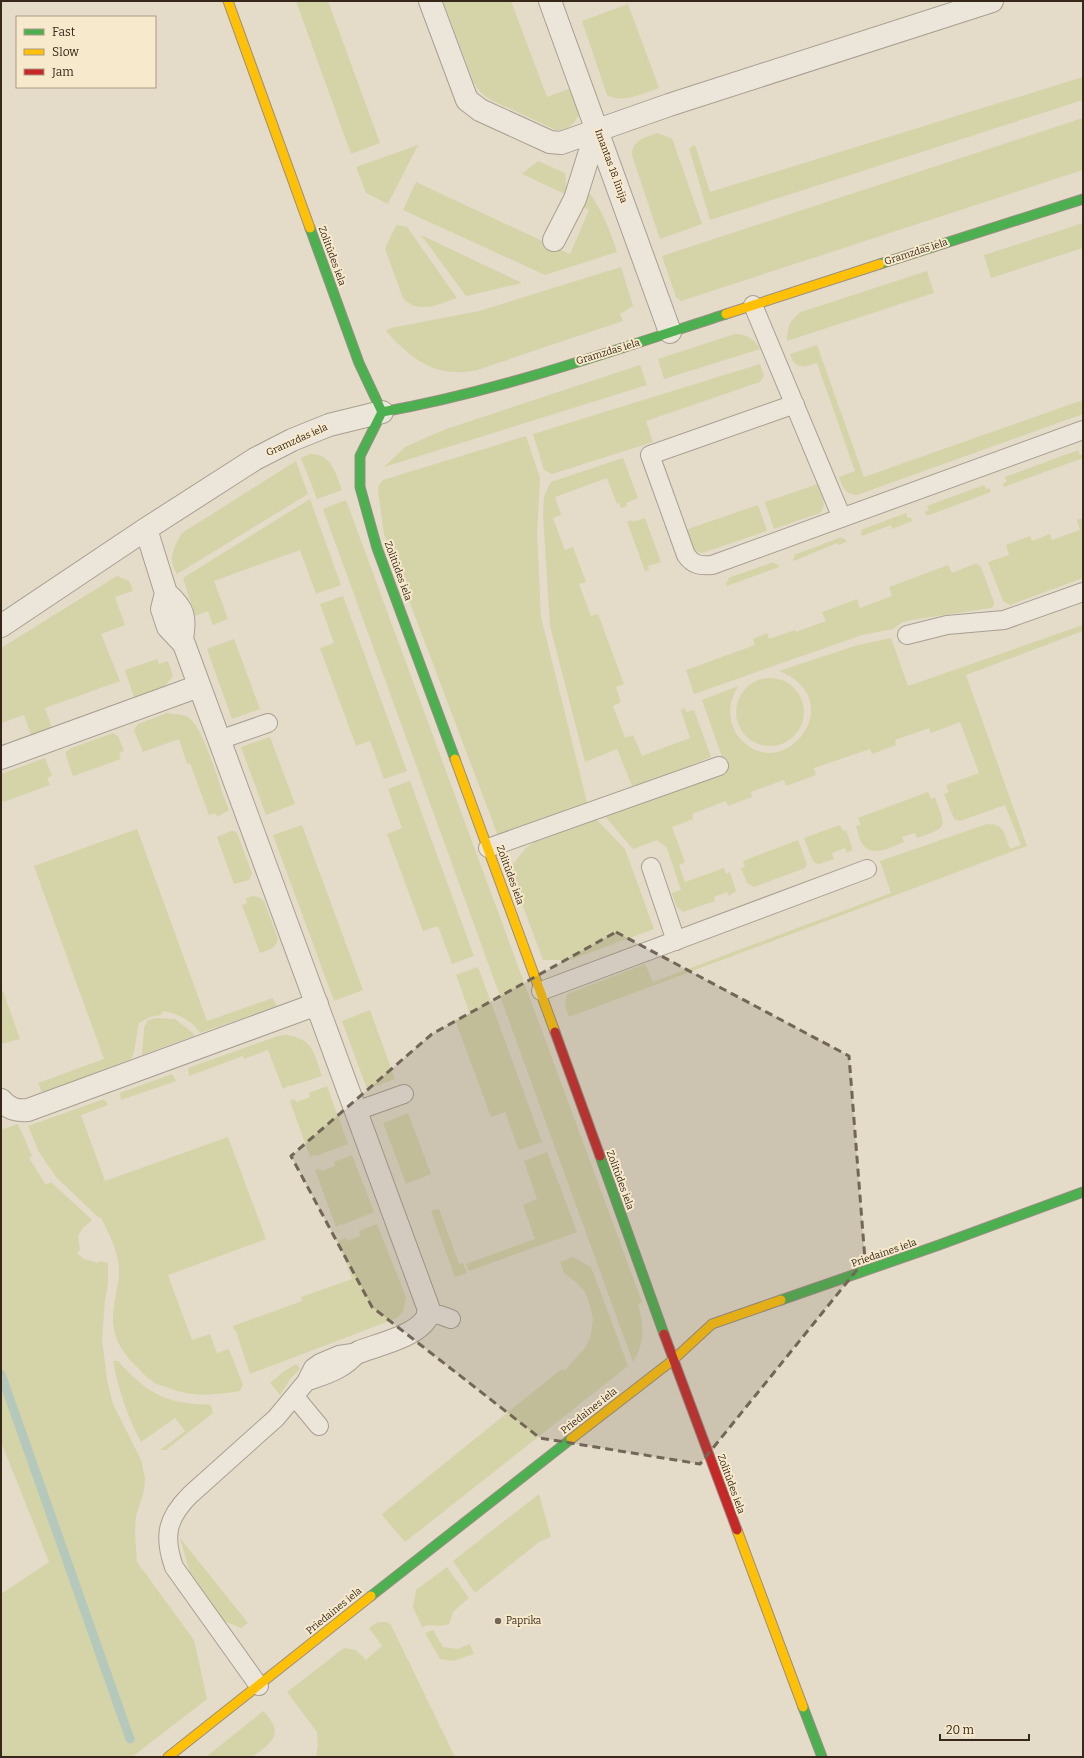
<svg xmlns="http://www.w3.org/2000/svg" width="1084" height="1758" font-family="Bitter,serif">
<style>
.green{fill:#d5d4a9}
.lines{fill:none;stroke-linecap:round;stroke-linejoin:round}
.stream{stroke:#b4c8bb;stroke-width:9}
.lane-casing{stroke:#a89f92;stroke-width:20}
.street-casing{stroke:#a89f92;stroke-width:24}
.fast-casing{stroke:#988f82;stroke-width:11}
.slow-casing{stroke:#988f82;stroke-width:11}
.jam-casing{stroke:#988f82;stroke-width:11}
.lane{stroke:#ebe5da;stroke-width:18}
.street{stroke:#ebe5da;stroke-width:22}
.fast{stroke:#4caf50;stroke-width:9}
.slow{stroke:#ffc107;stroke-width:9}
.jam{stroke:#c62828;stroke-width:9}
.marked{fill:#736657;fill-opacity:0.2;stroke:#736657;stroke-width:3;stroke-dasharray:8 5;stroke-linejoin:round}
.poi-dot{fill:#736657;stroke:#f7e9cc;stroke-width:1.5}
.labels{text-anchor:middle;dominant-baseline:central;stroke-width:4;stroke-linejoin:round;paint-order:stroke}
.street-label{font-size:10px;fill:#36271a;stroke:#f7e9cc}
.poi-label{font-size:10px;fill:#36271a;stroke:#f7e9cc;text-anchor:start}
</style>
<rect width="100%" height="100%" fill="#e4dbc8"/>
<path class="green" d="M296 1H328L380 143 351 154Z
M443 1H511L547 97 571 88 580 113C574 124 569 130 556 130L491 100 481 93 474 83Z
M628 4 659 88C643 93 623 104 607 95L582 21Z
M1083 77V100L710 220 689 148 695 145 710 192Z
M1083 118V170L681 301 676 297 662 256Z
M657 133 671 138 673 141 702 224 660 239 632 155C632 140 645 138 657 133Z
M418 145 388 204 366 193 356 167Z
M538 161 565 173 567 195 522 174Z
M416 182 570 254 589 210 583 207 588 191C602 210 610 230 617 252L545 275 403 210Z
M1083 223V248L991 278 984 255Z
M396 225 407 227 457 298C438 304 418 315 403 298L385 249Z
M421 235 522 283 466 296Z
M621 267 633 306 620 314 623 321 477 370C470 371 463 373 456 372 426 372 404 351 386 331L391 328 479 311Z
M927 271 934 293 787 341C787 327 790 320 801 312Z
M735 334C746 334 755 339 760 349L664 379 658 359Z
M817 345 864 477 1083 400V414L857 495C845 494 843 488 839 477L855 471 817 363C804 367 795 370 790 354Z
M760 364 764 376 760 382 646 421 653 442 552 474 544 470 533 434Z
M640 365 647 385 384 467 405 447 446 429Z
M526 436 540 478 537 534 541 617 588 806 498 836 384 534 378 490 379 485 383 480Z
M1078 450 1080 455 1083 454V458L1004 487 1003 483 1007 482 1005 477Z
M310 454C332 454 335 472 342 490L317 499 301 458Z
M623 458 638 498 626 503 627 506 621 508 619 503 617 504 607 478 555 497 561 515 553 518 565 550 573 547 586 582 579 584 591 616 598 614 624 684 616 687 621 702 613 706 625 738 633 735 642 756 690 738 681 710 685 708 686 712 694 710 711 757 633 788 617 749 585 762 550 626 543 515 544 496 551 482Z
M296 461 308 494 177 574C167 560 174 546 182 533Z
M818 484C821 495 828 504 820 513L774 529 765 502Z
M984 485 986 489 989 488 991 492 927 516 925 512 929 510 927 506Z
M310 499 341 585 316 594 300 550 214 581 228 619 213 625 208 611 195 616 183 578Z
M346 500 642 1302 638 1305C644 1325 645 1344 633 1362L323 509Z
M758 505 767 531 702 553C690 552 689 540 685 530Z
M906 513 908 518 911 517 912 521 892 529 891 525 862 536 860 533 862 532 861 530Z
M645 518 661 562 648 566 649 570 645 571 627 522 632 520 633 522Z
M1083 518V578L1010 605 1003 601 988 562 1009 555 1006 545 1030 536 1032 541 1050 534 1052 540 1080 530 1077 520Z
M842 537 843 539H846V542L838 545 837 543 794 561 793 558 795 557 794 555Z
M774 562 775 564H777L779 567 727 586 726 582 729 581 728 578Z
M977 563 978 566 980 565 994 602V606L991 608 911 620 901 623 893 629 862 635 694 694 686 670 755 645 753 639 767 633 769 639 795 630 796 632 826 621 822 612 857 599 860 608 892 596 889 587 948 565 952 573Z
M117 576 129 581 133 591 115 597 125 625 101 634 120 681 45 708 52 728 31 735 24 715 1 723V648Z
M343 596 407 771 384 779 370 741 356 746 320 648 334 643 320 604Z
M1083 625V631L966 675 1027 846 569 1017 565 1006 567 994 645 964 653 982 891 893 880 861 987 824C1004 823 1005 835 1010 849L1021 845 1005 805 960 821 954 819 944 794 949 792 946 785 979 773 960 722 931 733 929 728 895 740 896 745 872 754 870 749 814 768 816 775 786 786 784 780 751 792 752 797 728 806 726 801 692 814 693 819 672 827 685 862 679 865 685 882 724 868 726 874 730 872 736 891 729 896 727 892 714 897 715 901 683 912 676 906 672 893 681 890 667 848 657 840 633 849 603 814 726 768 702 700 738 686C730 701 727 713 734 729 737 737 743 742 750 747 792 775 847 698 779 671L858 645 891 638 908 686Z
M234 639 260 709 232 719 207 649Z
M157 659 159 664 168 661 173 676 164 687 134 697 125 670Z
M736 712a34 34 0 1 1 68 0a34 34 0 1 1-68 0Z
M167 713C173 714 182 714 188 717 205 728 220 790 229 810L217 817 215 813 209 815 190 763 187 764 179 739 143 752 134 730 138 724Z
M113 733 118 736 124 751 119 753 121 759 73 776 66 756V752L69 749Z
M270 737 295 804 266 815 241 747Z
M45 758 52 776 47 778 50 785 3 802 1 796V774Z
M410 781 474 956 452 964 438 926 423 931 387 834 402 828 388 789Z
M928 792 931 799 935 797C946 828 949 827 917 838L915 833 902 837 904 842C893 846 875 857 865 847 860 843 858 832 856 826L861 825 858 818Z
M594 817 625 849 654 929 570 960H543L509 869 526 848 549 831Z
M302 825 363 990 334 1001 273 835Z
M840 825 843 831 846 830 852 847V850L847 853 845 848 832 853 834 859 819 864 815 863 812 859 804 838Z
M137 829 207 1021 273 998 277 1006 200 1033C191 1020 179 1014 163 1011L161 1015 150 1017 139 1023 134 1052 131 1059 42 1093 38 1083 104 1059 34 866Z
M231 831H234L237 833 252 873 249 880 234 884 217 837Z
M798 840 807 864 805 868 754 887 747 883 741 868 745 867 743 861Z
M253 896 259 897 264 901 278 939C276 949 268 950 260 953L242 905 247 903 246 898Z
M478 967 542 1142 519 1150 505 1112 491 1117 455 1020 470 1014 456 975Z
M3 991 20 1039 1 1044V992Z
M370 1010 395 1079 367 1089 342 1021Z
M154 1018 175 1019 193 1033 194 1036 142 1055 144 1028 147 1021Z
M287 1035C314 1039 314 1054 322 1076L291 1086 290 1085 283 1089 268 1050 244 1059 243 1056 189 1076 188 1068 278 1036Z
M172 1074 176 1081 121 1100 120 1093Z
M327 1086 348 1144 316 1156 315 1153V1155L310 1157 290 1101 294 1099 297 1102 310 1097 309 1093Z
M104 1099 108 1105 81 1115 105 1181 228 1137 266 1239 168 1275 192 1340 210 1334 217 1353 229 1349 243 1385 240 1391C212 1395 193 1398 166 1387 161 1385 155 1384 152 1381 146 1377 141 1371 136 1366 126 1356 117 1344 114 1330 110 1312 118 1292 119 1273 119 1252 110 1236 101 1218L98 1217 56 1177 39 1152 28 1126Z
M408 1113 431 1174 406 1184 383 1123Z
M18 1124 32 1156 29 1158 46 1185 51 1182 92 1220 83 1228 78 1236 80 1250 77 1253 84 1259 98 1263 99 1261 108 1263V1284L105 1300 102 1338 107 1380 113 1404 141 1460 145 1479 144 1491 136 1516 135 1531 137 1562 194 1640 207 1699 132 1757H1V1594L49 1562 1 1442V1130Z
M547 1152 577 1232 469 1271 466 1264 535 1239 523 1205 537 1199 524 1161Z
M352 1155 374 1212 342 1225 341 1222V1224L336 1227 315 1170 320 1169 322 1171 335 1166 334 1162Z
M439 1209 459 1264 463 1263 467 1273 455 1277 431 1211Z
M377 1224 406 1297 403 1312 397 1318 250 1374 236 1331 237 1330 235 1331 233 1326 302 1301 301 1297 352 1279 338 1241 346 1238 348 1241 360 1236 359 1231Z
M573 1257 591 1267 628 1366 405 1542 382 1515V1514L538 1388 562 1369 565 1370 585 1348 591 1335 593 1319 590 1305 585 1292 577 1283 564 1273 560 1262Z
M113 1361H118C135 1380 154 1398 180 1402 190 1404 201 1404 211 1405L213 1413 166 1450H160L185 1431 175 1418 141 1442C127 1416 119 1391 113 1361Z
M296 1364 300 1369 291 1378 280 1395 270 1383 283 1372Z
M539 1494 551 1537 539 1542 475 1593 453 1561Z
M180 1538 248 1623 241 1628 224 1621 193 1583Z
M447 1567 469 1598 453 1612 449 1624C439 1628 431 1623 422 1627L413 1607 416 1590Z
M378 1622H386L391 1625 455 1757H316L318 1745 317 1732 287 1692 344 1648 356 1650 366 1660 382 1646 369 1628Z
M433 1630 443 1647 457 1649 470 1644 474 1654 453 1661 440 1659 425 1633Z
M263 1711C277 1725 280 1736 263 1749 259 1752 254 1756 250 1757 236 1758 220 1757 206 1757Z"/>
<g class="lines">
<path class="stream" d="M1 1374 130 1739"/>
<g class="lane-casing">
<path id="lane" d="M753 305 842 518
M795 404 650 455 686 555C693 565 700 566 712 565L1083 430
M907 635 947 625 1004 620 1083 592
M219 740 268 723
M488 848 719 766
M651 867 676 941
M541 991 867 869
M356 1111 404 1094
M429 1314 440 1315 451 1319
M306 1382C328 1374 344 1370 359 1352
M295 1397 319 1426
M259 1686 174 1567C163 1536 167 1518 190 1495L276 1418 306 1382 313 1368 320 1363 339 1355 359 1352"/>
</g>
<g class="street-casing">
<path id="street" d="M430 1 467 100 480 110 550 142 561 143 669 105 992 1
M550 1 670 332
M554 240 575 199 597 129
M146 529 166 593
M166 593 162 609 168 627 184 644 428 1307C428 1311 429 1316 426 1319 416 1336 377 1345 359 1352
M166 593C185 610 185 616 182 640
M1 626 146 529 255 459 292 440 329 425 382 412
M1 758 199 686
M1 1100C9 1109 16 1111 28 1110L317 1004"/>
</g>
<g class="fast-casing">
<path id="fast" d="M310 228 359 363 382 412
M880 264 1083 199
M382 412 360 456V487L377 548 455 759
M382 412C500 391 612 351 726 314
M600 1156 664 1334
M781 1300 939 1245 1083 1192
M371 1596 571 1439
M803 1707 822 1757"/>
</g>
<g class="slow-casing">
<path id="slow" d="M228 1 310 228
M726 314 880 264
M455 759 555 1032
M571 1439 673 1360 712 1324 781 1300
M737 1530 803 1707
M168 1757 371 1596"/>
</g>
<g class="jam-casing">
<path id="jam" d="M555 1032 600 1156
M664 1334 737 1530"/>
</g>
<use href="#lane" class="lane"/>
<use href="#street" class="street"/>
<use href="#fast" class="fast"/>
<use href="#slow" class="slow"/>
<use href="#jam" class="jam"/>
</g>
<path class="marked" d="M616 932 849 1056 865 1260 700 1464 540 1438 372 1307 291 1156 432 1034Z"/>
<circle class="poi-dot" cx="498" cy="1621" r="4"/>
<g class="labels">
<g class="street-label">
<text transform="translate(611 166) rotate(70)">Imantas 18. līnija</text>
<text transform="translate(916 252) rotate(-18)">Gramzdas iela</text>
<text transform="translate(332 256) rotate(70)">Zolitūdes iela</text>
<text transform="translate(608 352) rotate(-17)">Gramzdas iela</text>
<text transform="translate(297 440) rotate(-24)">Gramzdas iela</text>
<text transform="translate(398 571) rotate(70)">Zolitūdes iela</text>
<text transform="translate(510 875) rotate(70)">Zolitūdes iela</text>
<text transform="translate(620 1180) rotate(70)">Zolitūdes iela</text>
<text transform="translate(884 1253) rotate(-19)">Priedaines iela</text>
<text transform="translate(589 1411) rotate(-38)">Priedaines iela</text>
<text transform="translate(731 1484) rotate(70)">Zolitūdes iela</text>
<text transform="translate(334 1611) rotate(-39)">Priedaines iela</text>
</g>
<g class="poi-label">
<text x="506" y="1621">Paprika</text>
</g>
</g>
<rect width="1084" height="1758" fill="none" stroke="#36271a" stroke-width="4"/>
<rect x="16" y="16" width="140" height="72" fill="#f7e9cc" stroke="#aa9b85"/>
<rect x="24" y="29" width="20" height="6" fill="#4caf50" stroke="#aa9b85"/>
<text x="52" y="36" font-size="12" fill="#36271a">Fast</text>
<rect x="24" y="49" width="20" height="6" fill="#ffc107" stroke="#aa9b85"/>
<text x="52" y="56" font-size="12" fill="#36271a">Slow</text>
<rect x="24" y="69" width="20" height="6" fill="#c62828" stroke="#aa9b85"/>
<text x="52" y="76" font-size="12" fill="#36271a">Jam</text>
<path d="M940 1734v6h89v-6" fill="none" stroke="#36271a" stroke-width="2"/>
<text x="946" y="1734" font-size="12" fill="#36271a" stroke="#f7e9cc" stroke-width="3" paint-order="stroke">20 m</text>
</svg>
